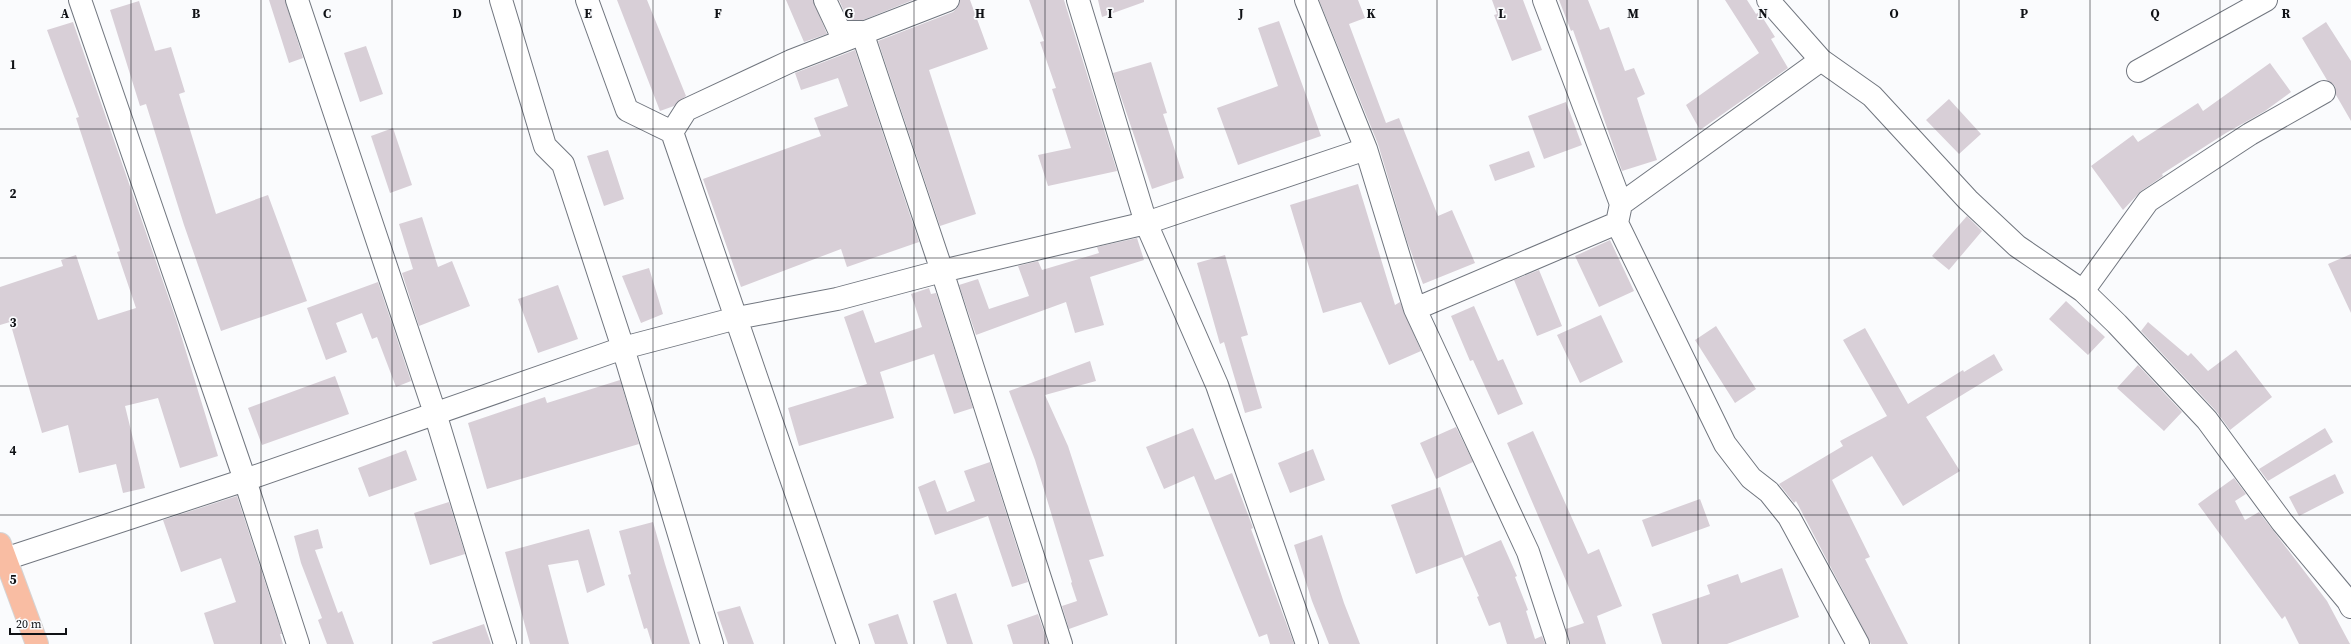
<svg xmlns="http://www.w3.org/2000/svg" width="2351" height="644" font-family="'Source Serif 4',serif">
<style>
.building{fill:#d8cfd7}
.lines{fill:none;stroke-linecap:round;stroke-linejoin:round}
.minor-casing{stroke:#71767f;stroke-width:24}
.major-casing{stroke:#d4d4d5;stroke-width:24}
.minor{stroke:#fff;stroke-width:22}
.major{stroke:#f9bda3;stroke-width:22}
.grid{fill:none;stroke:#0f1115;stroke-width:1;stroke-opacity:0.55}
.grid-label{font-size:13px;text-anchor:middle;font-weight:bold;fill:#0f1115;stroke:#fafbfd;stroke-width:3.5;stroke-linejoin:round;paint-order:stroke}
</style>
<rect width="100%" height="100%" fill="#fafbfd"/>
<path class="building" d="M269 0H285L303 58 289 63Z
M617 0H647L686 96 674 106 660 111Z
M786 0H813L827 34 804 42Z
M839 0H913L863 20H848Z
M960 0H970L988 49 929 70 976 214 940 226 878 41 953 12 958 7Z
M1029 0H1064L1117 171 1048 186 1038 155 1071 148 1052 89 1056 88 1040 42 1044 41Z
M1098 0H1144V2L1102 17Z
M1319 0H1358L1365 18 1349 24 1386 123 1399 118 1438 216 1452 210 1475 263 1423 284 1407 241 1378 144Z
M1492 0H1523L1542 50 1512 61 1494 15 1497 14Z
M1559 0H1588L1600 30 1609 27 1625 71 1634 68 1645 94 1637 98 1657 160 1622 171 1573 30 1571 31Z
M1725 0H1747L1756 14 1759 12 1775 37 1771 39 1788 68 1700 130 1686 105 1759 53Z
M139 1 155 51 171 47 185 92 179 94 216 214 268 195 307 301 221 331 184 225 146 104 140 106 110 10Z
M1279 21 1321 136 1238 165 1217 108 1278 86 1258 28Z
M73 22 176 319 218 456 180 468 158 398 125 406 145 488 123 493 116 464 79 473 68 425 42 433 10 322 0 325V287L63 266 61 260 76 255 98 320 136 308 117 252 120 251 76 118 79 117 47 30Z
M2326 22 2351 61V121L2336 95 2335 86 2327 80 2302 38Z
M366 46 383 94 360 102 344 53Z
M855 50 919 242 847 267 841 249 741 287 703 179 821 136 814 118 848 106 838 78 801 90 795 73Z
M1151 62 1167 113 1163 114 1184 178 1152 189 1113 73Z
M2270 63 2291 92 2265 111 2226 133 2162 174 2163 176 2141 191 2123 210 2091 166 2133 135 2138 142 2198 103 2203 111Z
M1949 99 1981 134 1959 154 1926 120Z
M1566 102 1582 145 1544 159 1528 116Z
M393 128 412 185 390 193 371 136Z
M608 150 624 199 604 206 587 156Z
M1529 151 1535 167 1495 181 1489 165Z
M1358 184 1395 305 1400 302 1421 351 1389 365 1361 302 1323 313 1290 205Z
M1967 216 1982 231 1949 270 1932 256Z
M422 217 438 267 452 261 470 306 419 326 402 273 413 269 399 224Z
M1137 238 1144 260 1090 277 1104 325 1075 333 1066 302 976 335 959 285 978 279 989 309 1029 296 1018 266 1038 261 1042 270 1099 253 1097 247Z
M1610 240 1634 291 1599 307 1575 256Z
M2351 254V313L2328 264Z
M1225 255 1248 335 1241 337 1262 408 1245 413 1224 342 1220 344 1197 263Z
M649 268 663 314 641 323 622 276Z
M1539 270 1562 326 1537 336 1514 280Z
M378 282 411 381 396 387 377 337 372 339 362 313 336 323 347 352 326 360 307 308Z
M558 285 578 339 538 353 518 299Z
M929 288 931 294 936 293 973 408 954 414 934 354 880 372 894 418 799 446 788 408 867 384 844 317 863 310 875 343 922 327 911 294Z
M2066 301 2105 337 2088 355 2049 319Z
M1474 306 1498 361 1503 359 1523 404 1498 415 1473 360 1470 361 1451 316Z
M1601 315 1623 362 1580 383 1557 335Z
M2148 322 2188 356 2191 353 2208 371 2236 350 2272 397 2230 430 2216 411 2141 331Z
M1716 326 1756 389 1735 403 1695 340Z
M1865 328 1908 404 1963 370 1964 372 1994 354 2003 370 1926 417 1960 471 1903 506 1872 456 1832 480 1870 557 1865 559 1908 644H1871L1796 501 1794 503 1779 484 1843 446 1840 441 1887 416 1843 340Z
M1090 361 1096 381 1045 395 1068 446 1104 556 1089 560 1108 615 1069 629 1062 606 1077 601 1071 583 1072 582 1035 460 1009 391Z
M2138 365 2182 412 2164 431 2117 388Z
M335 376 349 414 262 445 248 408Z
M620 380 639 444 487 489 468 423 545 397 547 403Z
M1456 427 1473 462 1436 479 1420 443Z
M1193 428 1215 480 1232 473 1252 525 1253 528 1251 529 1294 644H1270L1267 634 1259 637 1194 476 1164 489 1146 447Z
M2325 428 2333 442 2268 481 2259 469Z
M1533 431 1588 554 1599 549 1622 606 1597 616 1606 644H1570L1566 629 1584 623 1507 443Z
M1313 449 1325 480 1290 493 1278 463Z
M406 450 417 480 369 497 358 468Z
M990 462 1028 582 1012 587 988 516 935 535 918 487 935 480 947 512 975 501 964 471Z
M2335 474 2344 493 2299 516 2289 497Z
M2234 478 2246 494 2235 501 2245 520 2259 512 2327 601 2350 644H2299L2285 616 2282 619 2198 504Z
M1440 487 1465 556 1501 540 1517 576 1515 577 1528 610 1526 611 1535 639 1542 636 1545 644H1507L1500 622 1489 626 1477 597 1479 596 1462 557 1416 574 1391 505Z
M237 496 282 634H280L283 644H214L204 613 236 602 221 558 181 572 163 520Z
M1700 499 1710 526 1652 547 1642 520Z
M449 502 465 554 430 565 414 513Z
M653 522 665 564 690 644H652L647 628 644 629 628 575 631 574 619 531Z
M318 529 323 548 315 550 338 613 342 611 354 644H327L318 620 322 618 301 563 294 536Z
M589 529 605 585 587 593 578 560 548 565 569 644H530L505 552Z
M1322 535 1344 603 1360 644H1329L1312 601 1294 545Z
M1782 568 1799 617 1727 644H1662L1652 614 1710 594 1707 585 1738 574 1741 583Z
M956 593 973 644H947L933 601Z
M740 606 754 644H728L717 612Z
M898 614 908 644H875L868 624Z
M1038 614 1048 644H1013L1007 625Z
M484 624 491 644H433L432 642Z"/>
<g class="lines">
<g class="minor-casing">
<path id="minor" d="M80 0 245 480 298 644
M297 0 435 413 505 644
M501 0 545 146 563 164 623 348 712 644
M587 0 627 110 672 132 848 644
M825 0 840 32H862L942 271 1061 644
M1078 0 1146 223 1217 385 1307 644
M1306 0 1366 149 1415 309 1528 552 1558 644
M1768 0 1821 60 1872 96 1968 200 2017 246 2083 291 2117 324 2207 420 2282 522 2348 601 2351 607
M2138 71 2266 0
M672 132 686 110 791 61 948 0
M1621 204 1821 60
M1617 223 1725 444 1751 478 1769 492 1789 517 1858 644
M2083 291 2148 201 2250 134 2324 92
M1415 309 1617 223 1621 204 1544 0
M5 559 245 480 623 348 737 318 837 299 942 271 1146 223 1366 149"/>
</g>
<g class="major-casing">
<path id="major" d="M0 544 37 644"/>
</g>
<use href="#minor" class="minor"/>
<use href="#major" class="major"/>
</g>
<path class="grid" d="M131 0V644M261 0V644M392 0V644M522 0V644M653 0V644M784 0V644M914 0V644M1045 0V644M1176 0V644M1306 0V644M1437 0V644M1567 0V644M1698 0V644M1829 0V644M1959 0V644M2090 0V644M2220 0V644M0 129H2351M0 258H2351M0 386H2351M0 515H2351"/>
<g class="grid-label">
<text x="65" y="18">A</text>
<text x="196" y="18">B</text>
<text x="327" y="18">C</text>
<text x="457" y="18">D</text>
<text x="588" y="18">E</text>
<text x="718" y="18">F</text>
<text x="849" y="18">G</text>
<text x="980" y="18">H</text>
<text x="1110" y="18">I</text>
<text x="1241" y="18">J</text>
<text x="1371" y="18">K</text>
<text x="1502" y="18">L</text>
<text x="1633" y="18">M</text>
<text x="1763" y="18">N</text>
<text x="1894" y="18">O</text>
<text x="2024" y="18">P</text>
<text x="2155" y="18">Q</text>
<text x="2286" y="18">R</text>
<text x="13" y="69">1</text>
<text x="13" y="198">2</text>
<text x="13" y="327">3</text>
<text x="13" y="455">4</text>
<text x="13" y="584">5</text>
</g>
<path d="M10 628v6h56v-6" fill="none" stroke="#0f1115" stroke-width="2"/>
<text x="16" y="628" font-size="12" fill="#0f1115" stroke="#fafbfd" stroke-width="3" paint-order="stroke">20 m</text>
</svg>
